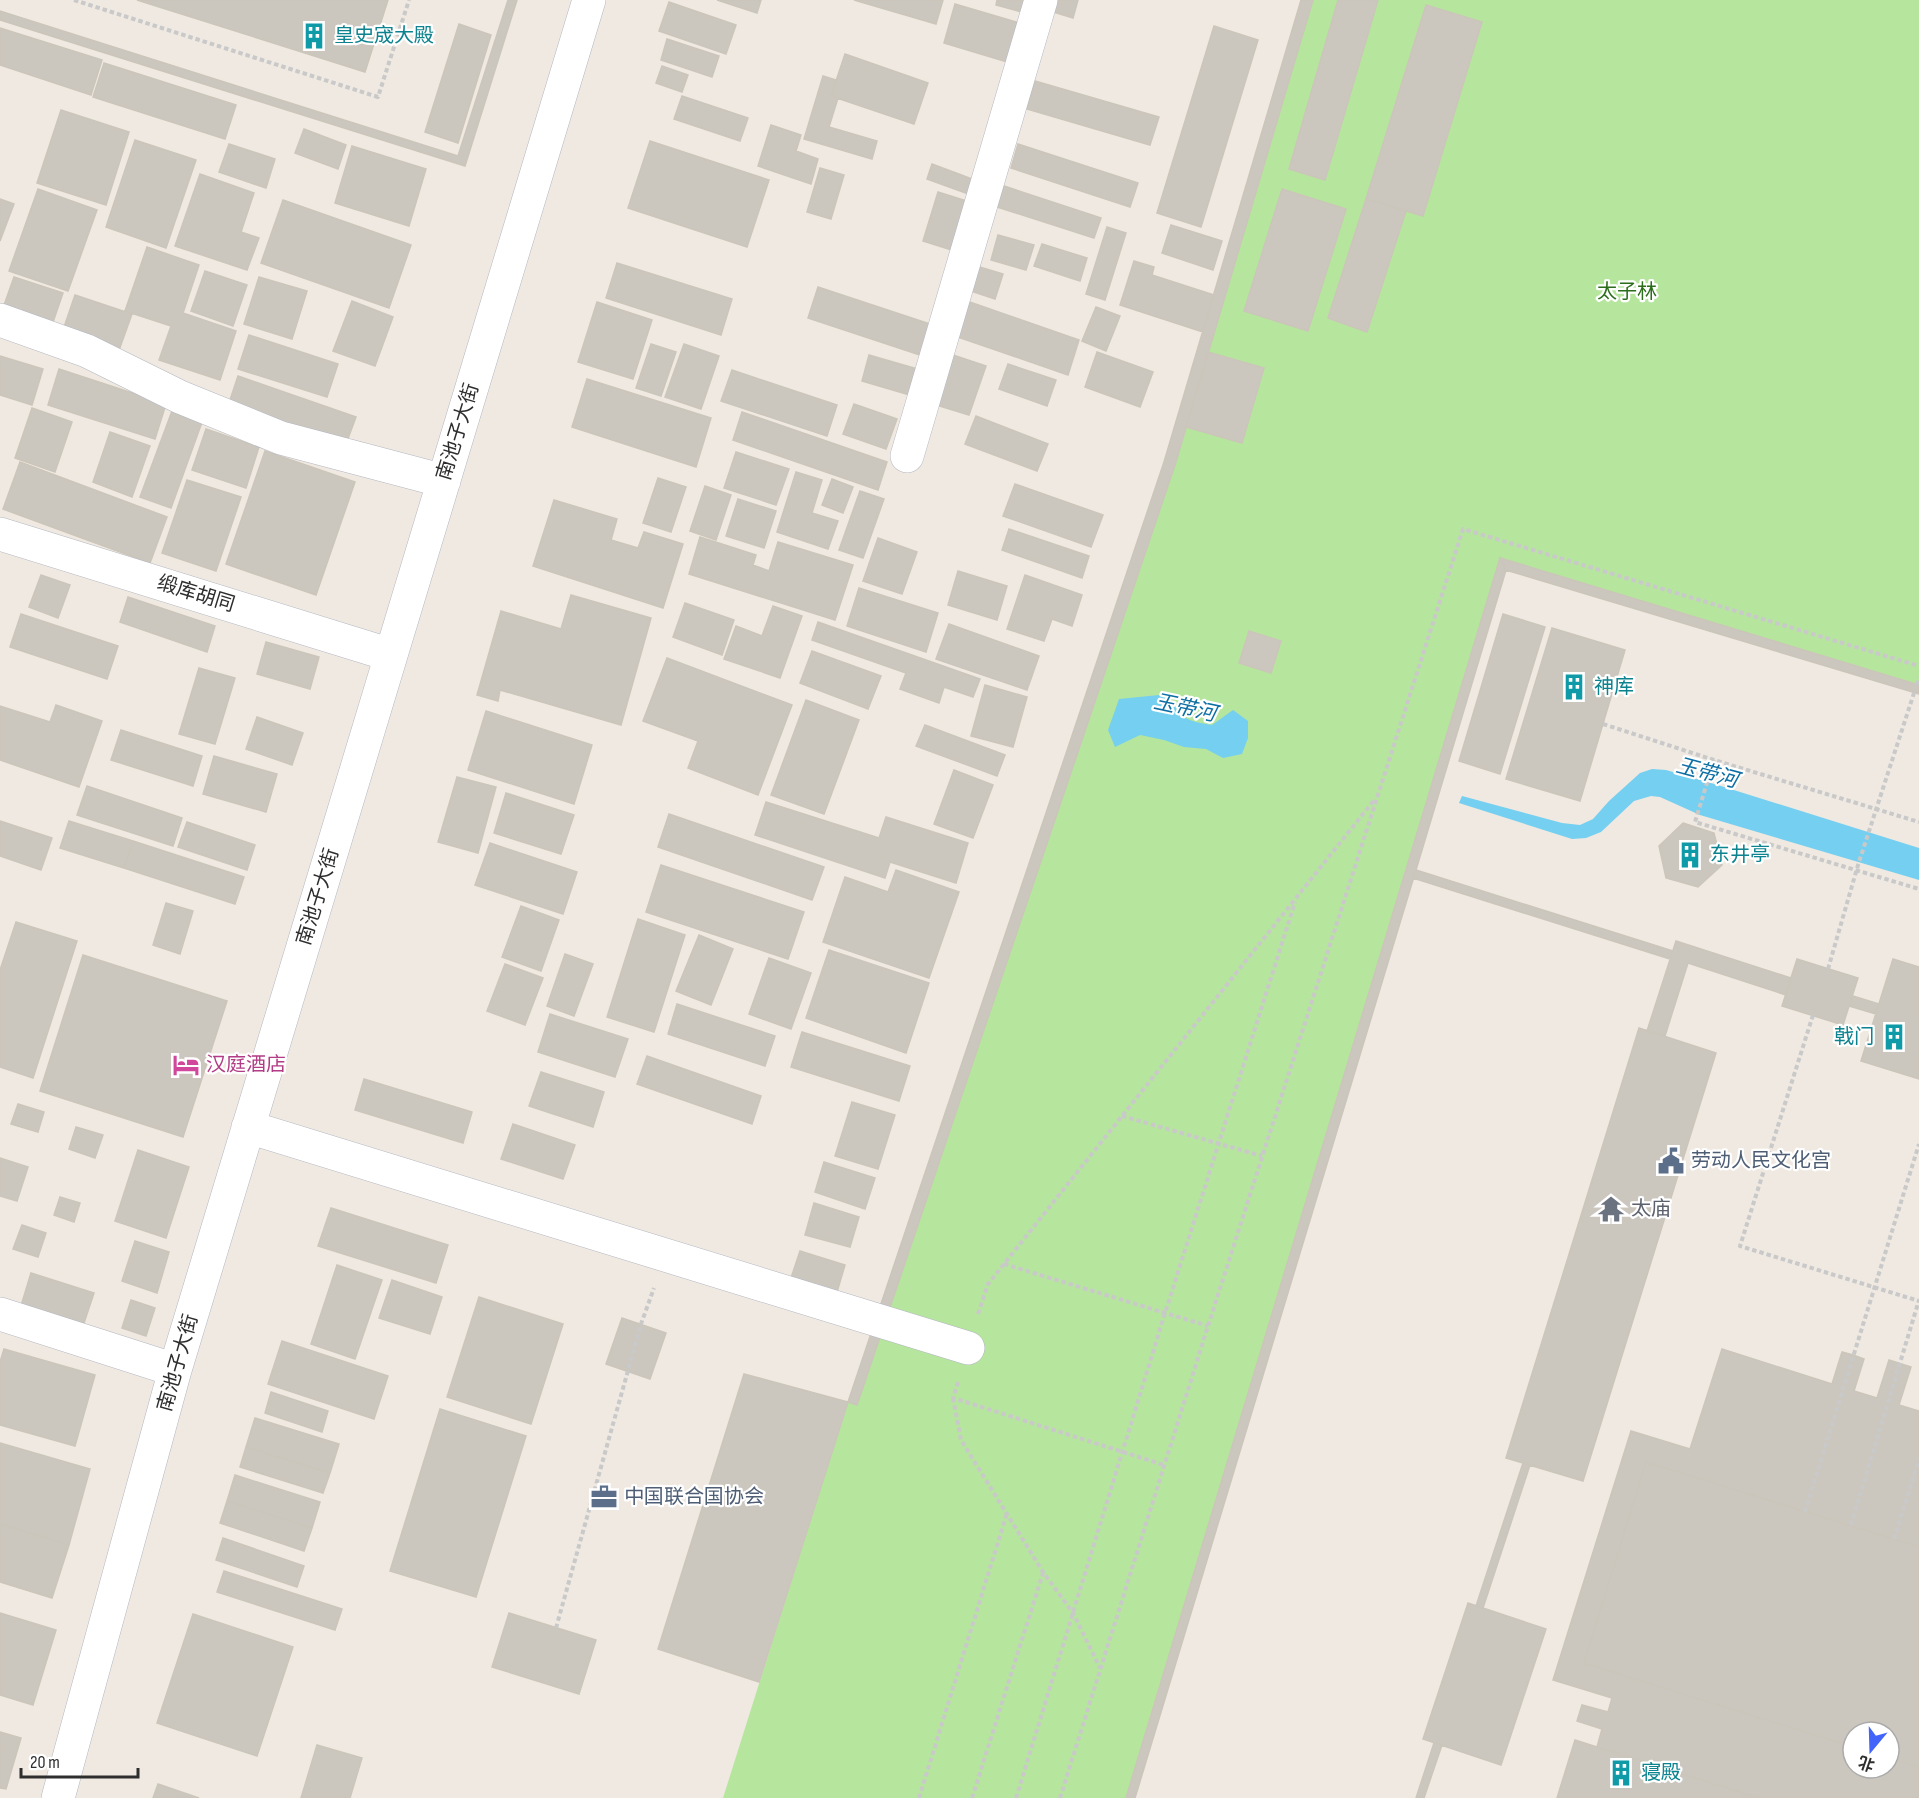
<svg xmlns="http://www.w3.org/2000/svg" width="1919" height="1798" font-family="'Sofia Sans Condensed','Noto Sans SC',sans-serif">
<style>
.green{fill:#b6e59e}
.water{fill:#75cff0}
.building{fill:#cbc7bf;stroke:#cbc5ba;stroke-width:1.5}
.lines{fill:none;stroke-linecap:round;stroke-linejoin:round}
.minor-casing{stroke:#b4b7c1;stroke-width:34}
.path{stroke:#c9c9c9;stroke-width:4;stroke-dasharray:4.5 3;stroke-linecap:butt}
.minor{stroke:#fff;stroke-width:33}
.labels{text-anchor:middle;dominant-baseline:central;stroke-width:4.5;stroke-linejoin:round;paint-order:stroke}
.culture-label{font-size:20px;fill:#0d838f;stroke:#fff;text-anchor:start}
.park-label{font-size:20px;fill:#2c6e1b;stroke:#fff}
.street-label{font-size:20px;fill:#2e2e2e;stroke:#fff}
.hotel-label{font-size:20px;fill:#b23c85;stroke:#fff;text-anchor:start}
.service-label{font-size:20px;fill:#4e5e75;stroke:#fff;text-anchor:start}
.worship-label{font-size:20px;fill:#5b616d;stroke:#fff;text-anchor:start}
.water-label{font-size:21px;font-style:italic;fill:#0d6fa3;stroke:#fff}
</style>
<rect width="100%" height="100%" fill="#efe9e1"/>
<path class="green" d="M1301 0H1919V685L1500 559 1126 1798H723L848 1402 1164 462Z"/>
<path class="water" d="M1169 694C1179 719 1187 721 1212 725L1233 710 1248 721V738L1242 754 1223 758 1206 749 1184 747 1164 740 1140 735 1115 747 1108 730 1119 699Z
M1652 769 1666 770 1721 786 1919 848V880L1700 815 1660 797 1651 796 1634 801 1601 832 1586 838 1572 839 1459 803 1462 796 1562 823 1580 825 1593 819 1609 801 1640 773Z"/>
<path class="building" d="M137 0H388L365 72Z
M508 0H517L465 166 0 20V11L458 156Z
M717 0H761L757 13Z
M854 0H943L936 24Z
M997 0H1029L1025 13 996 5Z
M1050 0H1078L1073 18 1047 10Z
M1301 0H1313L1175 465 857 1405 848 1402 1164 462Z
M1338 0H1378L1325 180 1289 169Z
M669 2 736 25 726 54 659 31Z
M955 4 1026 25 1014 64 944 43Z
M1426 5 1482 22 1423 216 1366 199Z
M459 24 491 35 458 143 425 132Z
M1214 26 1258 40 1201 227 1157 213Z
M0 28 102 60 91 95 0 65Z
M667 39 719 56 712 77 661 60Z
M845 54 928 83 914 124 831 96Z
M104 63 236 105 225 139 93 97Z
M662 66 688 75 682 92 656 83Z
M823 76 836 80 831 96 838 98 829 127 877 141 872 159 804 139Z
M1035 81 1159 117 1150 145 1027 109Z
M682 96 748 118 740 141 674 119Z
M61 110 129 132 106 205 37 183Z
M771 125 801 135 796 151 818 159 811 184 758 166Z
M304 129 346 145 338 169 295 153Z
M135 140 196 160 166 248 106 227Z
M650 141 769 180 747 247 628 208Z
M229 144 275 159 266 188 219 172Z
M1018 144 1138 183 1130 207 1011 168Z
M352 146 426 169 409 226 335 203Z
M932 164 980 182 974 196 927 179Z
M820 168 844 175 831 219 807 212Z
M200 174 254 193 241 232 259 238 247 270 175 246Z
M1004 186 1101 218 1094 238 997 207Z
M38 189 97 210 68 291 9 271Z
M1282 189 1346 209 1308 331 1244 311Z
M938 192 973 203 958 252 923 241Z
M0 199 14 204 0 241Z
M1366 199 1406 211 1367 332 1328 318Z
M283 200 411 245 389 308 261 263Z
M1171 225 1222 241 1213 270 1162 253Z
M1107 227 1126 233 1105 300 1086 294Z
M998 235 1034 245 1026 270 991 260Z
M1042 244 1087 258 1080 281 1034 266Z
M147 247 199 265 183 313 236 331 220 380 159 360 171 326 125 311Z
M1134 261 1154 267 1152 275 1214 295 1203 332 1120 305Z
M617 263 732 299 721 335 606 298Z
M973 265 1003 274 995 299 965 289Z
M205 271 247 285 233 326 191 311Z
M14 277 63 293 52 325 3 308Z
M259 277 307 291 292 339 244 324Z
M818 287 933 325 923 356 808 318Z
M75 295 132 314 118 353 62 333Z
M964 300 1079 340 1068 375 952 335Z
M352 301 393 317 375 366 333 351Z
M597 302 652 320 633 379 578 362Z
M1096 307 1120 316 1106 351 1082 341Z
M249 335 338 364 327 397 238 369Z
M651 344 676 352 661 396 636 388Z
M684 344 719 356 701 409 665 397Z
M1097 352 1153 372 1140 407 1085 387Z
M1208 352 1264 368 1242 443 1186 427Z
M947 353 986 366 969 415 930 403Z
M869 355 921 370 913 396 862 381Z
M0 356 43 369 32 405 0 395Z
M1008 364 1056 380 1047 406 999 389Z
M59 369 166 404 155 439 48 405Z
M732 370 837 405 827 436 721 401Z
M238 376 356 417 346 444 229 403Z
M587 379 711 418 696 467 572 427Z
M175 403 205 414 171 508 140 497Z
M854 404 897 419 886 449 843 434Z
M32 408 72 422 55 472 15 458Z
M742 412 887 462 878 490 733 440Z
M976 416 1048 444 1037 471 965 444Z
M206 429 259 447 246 488 192 470Z
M110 432 150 446 132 497 93 482Z
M265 451 355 482 316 595 226 564Z
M736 452 789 469 776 505 724 488Z
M20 462 167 517 150 563 3 509Z
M796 472 822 480 812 513 838 521 828 549 777 532Z
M658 478 686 487 671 532 643 523Z
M832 479 853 487 843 513 822 505Z
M187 480 241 497 216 571 162 553Z
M1015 484 1103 515 1091 547 1003 516Z
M705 486 731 495 716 540 690 531Z
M860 491 884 499 863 558 839 550Z
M738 499 776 511 764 548 726 536Z
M554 500 617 519 611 540 638 548 644 532 683 544 663 608 533 566Z
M1009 529 1089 556 1082 578 1002 550Z
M700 537 756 555 753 565 769 571 778 542 853 565 835 620 689 574Z
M878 538 917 552 902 594 863 581Z
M1500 558 1506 570 1416 870 1135 1798H1126Z
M1500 558 1919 685V694L1506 570Z
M958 571 1007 586 997 620 948 605Z
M41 575 70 585 58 618 29 607Z
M1025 575 1082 595 1072 626 1052 619 1044 641 1007 629Z
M859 588 938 613 926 652 847 626Z
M571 595 651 618 621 725 500 690 498 701 477 695 501 611 561 629Z
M128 597 215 626 207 652 120 622Z
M685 603 734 620 722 655 673 637Z
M773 606 802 616 780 678 724 659 736 626 762 636Z
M21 614 118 646 107 679 10 647Z
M1503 614 1545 627 1500 774 1459 761Z
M818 622 980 679 973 697 944 687 939 703 900 689 906 673 812 640Z
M949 624 1039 656 1027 690 936 659Z
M1552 628 1625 650 1580 801 1506 779Z
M1249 631 1281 641 1271 673 1239 663Z
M266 642 319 657 310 689 257 674Z
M812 651 881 676 868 709 800 683Z
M667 658 792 705 758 795 688 768 698 741 643 721Z
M199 668 235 678 215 744 179 734Z
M985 685 1027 697 1013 747 971 736Z
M806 700 859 720 824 814 771 795Z
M56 705 102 721 79 787 0 760V706L50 722Z
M486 711 592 745 574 804 468 770Z
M257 717 303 733 292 765 246 749Z
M925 725 1005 755 997 776 916 746Z
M121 730 202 756 193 786 111 760Z
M214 756 277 774 266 812 203 794Z
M954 770 993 785 973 838 934 824Z
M457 777 496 787 478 853 438 842Z
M87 786 182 818 173 846 77 815Z
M506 793 574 815 561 854 494 833Z
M766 802 879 838 886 817 968 843 956 883 890 862 885 878 755 835Z
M669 814 824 867 812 900 658 847Z
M0 821 52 838 41 870 0 856Z
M69 821 133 841 124 868 60 848Z
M187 822 255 845 247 870 178 847Z
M1683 823 1714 833 1722 865 1698 887 1666 878 1659 846Z
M133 841 244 877 235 904 124 868Z
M490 843 577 872 563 914 475 885Z
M661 865 804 912 788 959 646 912Z
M896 870 959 892 929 978 823 942 845 877 888 892Z
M1416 870 1673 951 1670 959 1413 878Z
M166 903 193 911 180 954 153 945Z
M521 906 559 920 541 971 502 957Z
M638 919 685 935 654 1032 607 1017Z
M16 922 77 941 33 1078 0 1067V970Z
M699 935 733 949 711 1005 676 991Z
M1676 941 1791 978 1786 995 1688 963 1665 1036 1647 1031Z
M829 950 929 983 906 1053 806 1018Z
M565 954 593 964 574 1016 547 1006Z
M83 955 227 1001 183 1137 40 1091Z
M769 958 811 973 791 1029 749 1014Z
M1797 959 1858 978 1843 1025 1782 1006Z
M1893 959 1919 967V1079L1861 1061Z
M505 964 543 978 525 1025 487 1011Z
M1853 996 1879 1004 1876 1014 1849 1006Z
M677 1004 775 1036 765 1066 668 1034Z
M550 1014 628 1039 615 1077 538 1052Z
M1639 1028 1716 1053 1583 1481 1506 1458Z
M802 1032 910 1066 899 1101 791 1067Z
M647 1056 761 1096 752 1124 637 1084Z
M541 1072 604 1092 593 1127 529 1106Z
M364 1079 472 1112 463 1143 355 1110Z
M852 1102 895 1115 878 1169 835 1156Z
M18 1104 44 1112 38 1132 11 1124Z
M513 1124 575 1145 563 1179 501 1159Z
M76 1127 103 1135 95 1158 69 1149Z
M138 1150 189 1167 166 1238 115 1221Z
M0 1158 28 1167 17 1201 0 1196Z
M824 1162 875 1178 865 1209 815 1192Z
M60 1197 80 1203 74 1222 54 1215Z
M814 1203 859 1217 850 1247 805 1235Z
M331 1208 448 1245 436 1283 318 1246Z
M22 1225 46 1233 38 1257 13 1249Z
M135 1241 169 1252 157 1293 122 1281Z
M800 1251 845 1265 837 1292 791 1278Z
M337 1265 382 1280 355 1359 311 1344Z
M31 1273 94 1293 82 1329 20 1309Z
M392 1280 442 1297 430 1334 379 1318Z
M479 1297 563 1324 531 1424 447 1397Z
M131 1300 155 1308 146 1336 122 1328Z
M622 1318 666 1333 650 1379 606 1364Z
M282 1341 388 1376 374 1419 268 1384Z
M4 1349 95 1375 75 1446 0 1425V1362Z
M1722 1349 1832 1384 1842 1352 1853 1355 1864 1359 1854 1391 1877 1398 1889 1360 1911 1367 1899 1405 1919 1411V1547L1646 1462 1584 1663 1853 1747V1768H1889V1758L1919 1767V1798H1759L1597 1747 1602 1729 1577 1721 1582 1705 1608 1712 1612 1698 1553 1680 1631 1431 1690 1449Z
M744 1374 848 1402 759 1682 658 1649Z
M271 1392 328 1411 322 1432 265 1413Z
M440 1409 526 1436 476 1597 390 1571Z
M255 1418 339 1444 330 1473 246 1447Z
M0 1443 90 1469 69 1545 0 1524Z
M246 1447 330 1473 323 1493 240 1467Z
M1646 1462 1919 1547V1767L1889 1758V1732H1853V1747L1584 1663Z
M1523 1463 1530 1465 1483 1608 1476 1606Z
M235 1475 320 1502 312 1528 227 1501Z
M227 1501 312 1528 304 1551 220 1523Z
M0 1524 69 1545 52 1598 0 1582Z
M223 1538 304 1566 297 1587 216 1560Z
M224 1571 342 1609 335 1630 217 1592Z
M1468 1603 1546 1629 1501 1765 1423 1739Z
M0 1613 56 1630 33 1705 0 1695Z
M509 1613 596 1640 579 1694 492 1667Z
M193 1614 293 1647 257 1756 157 1723Z
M0 1732 21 1738 6 1789 0 1788Z
M1575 1740 1597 1747 1759 1798H1557Z
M1434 1743 1442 1745 1424 1798H1416Z
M317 1745 362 1758 350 1798H301Z
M158 1784 199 1798H153Z"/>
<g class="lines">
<g class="minor-casing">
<path id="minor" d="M0 320 87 351 180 397 281 438 444 481
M907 456 1041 0
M0 534 391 655
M248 1127 968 1348
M0 1314 175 1370
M58 1798 175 1370 589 0"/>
</g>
<path class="path" d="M74 0 378 97 409 0
M1917 685 1919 677
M1603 724 1714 760 1919 822
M1714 760 1695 822 1919 889
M1828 969 1858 865 1914 693
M1813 1015 1740 1246 1919 1301
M1122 1116 1262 1156
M1004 1264 1208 1326
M978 1314 988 1284 1375 799
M958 1382 953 1398 1164 1465
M953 1398 961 1440 1043 1572 1073 1613 1100 1668
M1805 1512 1919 1144
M1851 1525 1919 1300
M1894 1539 1919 1459
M556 1628 641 1324 654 1288
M919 1798 1007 1513
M972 1798 1043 1573
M1016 1798 1165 1313 1295 902
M1060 1798 1208 1326 1463 529 1919 666"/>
<use href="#minor" class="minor"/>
</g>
<defs>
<g id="building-bare" transform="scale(2.07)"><path d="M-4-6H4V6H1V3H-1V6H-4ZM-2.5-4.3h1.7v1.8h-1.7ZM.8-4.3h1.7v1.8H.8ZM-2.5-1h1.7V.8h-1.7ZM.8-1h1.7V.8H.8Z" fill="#0f9aa8" stroke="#fff" stroke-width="2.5" paint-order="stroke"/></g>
<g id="hotel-bare" transform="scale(2.07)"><path d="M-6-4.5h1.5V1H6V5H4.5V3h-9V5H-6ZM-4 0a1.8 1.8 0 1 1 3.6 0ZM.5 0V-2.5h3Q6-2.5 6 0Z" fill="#d1479c" stroke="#fff" stroke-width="2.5" paint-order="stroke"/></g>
<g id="civic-bare" transform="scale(2.07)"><path d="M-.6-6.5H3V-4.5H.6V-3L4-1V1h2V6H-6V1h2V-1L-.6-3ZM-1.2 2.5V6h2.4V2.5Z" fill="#5c6f8a" stroke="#fff" stroke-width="2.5" paint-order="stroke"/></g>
<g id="temple-bare" transform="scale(2.07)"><path d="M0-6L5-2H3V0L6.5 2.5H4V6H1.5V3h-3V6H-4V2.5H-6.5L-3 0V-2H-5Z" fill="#6b7280" stroke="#fff" stroke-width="2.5" paint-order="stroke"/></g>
<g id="office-bare" transform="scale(2.07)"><path d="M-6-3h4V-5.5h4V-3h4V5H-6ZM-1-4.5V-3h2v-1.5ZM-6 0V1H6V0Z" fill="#5c6f8a" stroke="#fff" stroke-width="2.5" paint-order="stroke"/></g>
</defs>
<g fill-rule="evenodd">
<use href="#building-bare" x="314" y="36"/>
<use href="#building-bare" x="1574" y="687"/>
<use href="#building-bare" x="1690" y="855"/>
<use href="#building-bare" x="1894" y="1037"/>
<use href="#hotel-bare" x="186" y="1065"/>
<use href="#civic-bare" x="1671" y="1161"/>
<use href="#temple-bare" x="1611" y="1209"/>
<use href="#office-bare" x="604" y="1497"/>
<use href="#building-bare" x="1621" y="1773"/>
</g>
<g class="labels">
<g class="culture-label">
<text x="334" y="36">皇史宬大殿</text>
<text x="1594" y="687">神库</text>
<text x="1710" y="855">东井亭</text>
<text x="1874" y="1037" text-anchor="end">戟门</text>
<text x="1641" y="1773">寝殿</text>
</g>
<g class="park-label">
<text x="1627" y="292">太子林</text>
</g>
<g class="street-label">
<text transform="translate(458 432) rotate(-73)">南池子大街</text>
<text transform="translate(196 594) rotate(17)">缎库胡同</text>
<text transform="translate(318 897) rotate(-73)">南池子大街</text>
<text transform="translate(178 1363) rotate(-74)">南池子大街</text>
</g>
<g class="hotel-label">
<text x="206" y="1065">汉庭酒店</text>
</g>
<g class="service-label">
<text x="1691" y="1161">劳动人民文化宫</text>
<text x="624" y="1497">中国联合国协会</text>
</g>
<g class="worship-label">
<text x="1631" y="1209">太庙</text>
</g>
<g class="water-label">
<text transform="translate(1185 708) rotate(12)">玉带河</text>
<text transform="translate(1707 773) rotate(15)">玉带河</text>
</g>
</g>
<g transform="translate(1871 1750) rotate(199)"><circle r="28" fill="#ffffff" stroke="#ababab" stroke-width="1.5"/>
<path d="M0-4.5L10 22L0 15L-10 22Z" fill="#4264fb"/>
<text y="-9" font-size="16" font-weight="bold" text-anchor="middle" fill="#2e2e2e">北</text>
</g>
<path d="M21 1768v9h117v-9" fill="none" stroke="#2e2e2e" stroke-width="3"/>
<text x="30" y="1768" font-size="18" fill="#2e2e2e" stroke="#ffffff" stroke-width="4.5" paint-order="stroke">20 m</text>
</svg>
